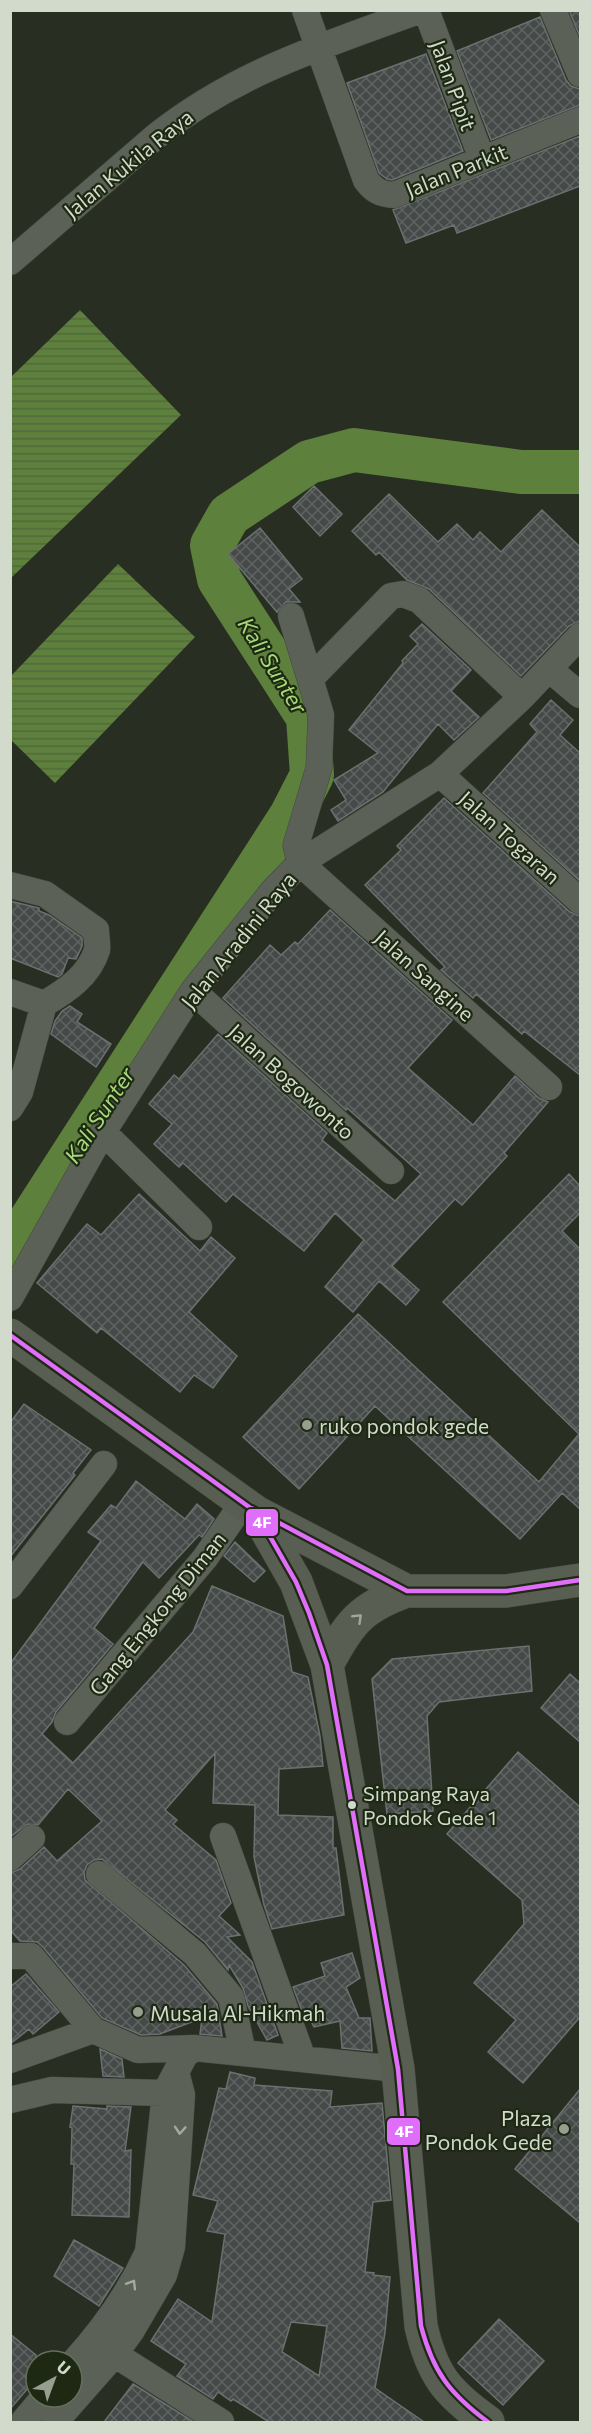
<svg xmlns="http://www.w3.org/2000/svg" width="591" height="2433" font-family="Commissioner,sans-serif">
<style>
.water{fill:url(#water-rules)}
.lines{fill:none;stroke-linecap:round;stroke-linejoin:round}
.river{stroke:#5e803d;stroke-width:44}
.building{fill:url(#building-cross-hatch);stroke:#6b7170;stroke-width:1.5;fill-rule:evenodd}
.street-casing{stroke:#43493e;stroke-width:27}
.primary-casing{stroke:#43493e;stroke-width:34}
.street{stroke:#5b6157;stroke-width:26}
.primary{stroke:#585e52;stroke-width:33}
.bus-1-casing{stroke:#1d2912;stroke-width:9}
.bus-1{stroke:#e16dfb;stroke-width:4.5}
.oneway{stroke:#a1a89b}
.oneway2{stroke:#a2aa9d}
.poi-dot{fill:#969e90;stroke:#1d2912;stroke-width:2}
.bus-dot{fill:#d1dacb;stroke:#1d2912;stroke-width:2}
.labels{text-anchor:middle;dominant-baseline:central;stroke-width:4.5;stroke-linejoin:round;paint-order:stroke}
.bus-label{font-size:20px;fill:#d1dacb;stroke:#1d2912;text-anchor:start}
.street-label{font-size:21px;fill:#d1dacb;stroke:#1d2912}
.poi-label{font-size:21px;fill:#d1dacb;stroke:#1d2912;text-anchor:start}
.water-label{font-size:22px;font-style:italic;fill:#a6da78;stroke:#1d2912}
.line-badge{stroke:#1d2912;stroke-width:2}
.badge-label{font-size:16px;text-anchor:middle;font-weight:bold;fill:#fff}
</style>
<defs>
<pattern id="water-rules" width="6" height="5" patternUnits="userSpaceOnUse" patternTransform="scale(1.5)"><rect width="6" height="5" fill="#5e803d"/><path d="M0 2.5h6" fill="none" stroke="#52673d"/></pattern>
<pattern id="building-cross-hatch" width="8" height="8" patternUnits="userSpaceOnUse" patternTransform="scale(1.5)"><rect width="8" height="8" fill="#454a49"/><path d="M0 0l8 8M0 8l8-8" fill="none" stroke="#5f6462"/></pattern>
</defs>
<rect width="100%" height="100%" fill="#282e22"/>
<path class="water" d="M80 310 181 415 11 578V377Z
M118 564 195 637 55 783 11 740V676Z"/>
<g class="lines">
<path class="river" d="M10 1252 291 816 312 775 308 717 219 579 212 545 229 515 309 462 354 450 521 472H580"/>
</g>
<path class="building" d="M569 10H580V37Z
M540 17 566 80 571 86 580 89V105L491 140 457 51Z
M426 54 463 151 392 180 387 179 379 173 347 83Z
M580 136V186L457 233 454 225 406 243 393 210Z
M314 486 342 514 320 536 293 507Z
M389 494 438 542 457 524 473 540 480 532 501 552 542 510 580 547V621L569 626 521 676 429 589 407 580 379 552 376 555 352 531Z
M260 528 302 579 289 589 300 602H286L277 612 228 554Z
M422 624 471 670 451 691 479 717 454 740 438 724 383 792 338 821 331 810 346 800 334 780 378 753 349 730 403 663 402 661 418 644 410 636Z
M551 700 573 720 560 735 580 753V881L483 793 537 732 530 724Z
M444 798 570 912 580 916V1075L524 1031 522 1034 476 994 473 998 441 970 445 967 365 885 401 850 397 846Z
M10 901 39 908V911L49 915 82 938V946L76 959 68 958 62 974 58 977 10 958Z
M330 910 452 1020 408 1068 473 1125 515 1076 539 1098 548 1102 504 1153 507 1156 462 1205 455 1199 392 1266 419 1290 406 1305 379 1281 353 1312 325 1287 364 1240 335 1213 304 1251 233 1194 226 1202 183 1163 179 1167 154 1144 172 1124 149 1104 174 1075 179 1079 218 1034 327 1133 322 1140 395 1201 421 1174 347 1108 346 1110 223 998 270 945 281 955 295 942 298 944Z
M70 1006 82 1014 77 1022 111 1044 96 1067 51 1034 55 1021 62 1011Z
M569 1174 580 1186V1213L562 1231 580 1249V1509L562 1493 520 1539 375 1406 299 1489 243 1437 358 1314 539 1482 579 1434 443 1302Z
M139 1194 200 1251 211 1237 235 1258 189 1312 237 1356 213 1388 194 1375 180 1392 101 1328 97 1333 37 1283 87 1224 101 1235Z
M24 1404 91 1450 73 1473 75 1475 10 1557V1423Z
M136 1481 185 1519 197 1504 214 1519 202 1537 199 1535 159 1578 143 1562 94 1628 113 1644 56 1712 52 1722 42 1734 73 1763 193 1632 212 1586 283 1616 292 1672 308 1677 320 1736 323 1766 279 1769 278 1815 333 1817V1848H336L344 1915 272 1929 264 1905 254 1857 255 1805 213 1803 215 1753 165 1810 177 1820 173 1824 216 1860 231 1903 219 1916 240 1935 227 1937 252 1962 278 2035 267 2040 248 2006 243 1988 229 1965 228 1970 205 1942 102 1859 94 1860 87 1865 84 1872 85 1880 184 1965 217 2004 222 2036 200 2034 202 2018 160 2034 141 2035 102 2018 42 1946 37 1942 20 1941 10 1930V1873L20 1869 44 1847 57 1861 102 1821 68 1789 38 1825 28 1824 10 1837V1664L101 1541 88 1532 111 1505 116 1508Z
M235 1542 265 1571 254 1582 224 1556Z
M529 1646 532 1691 439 1702 427 1716 433 1811 387 1814 372 1679 392 1659Z
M570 1674 580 1683V1742L541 1708Z
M518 1752 580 1807V2017L523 2083 488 2052 516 2020 474 1983 524 1924 522 1900 447 1834Z
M352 1953 360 1978 346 1987 359 2018H370L372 2051 342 2048 340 2021 314 2027 310 2020 306 2022 293 1987 325 1976 321 1963Z
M26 1974 59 2012 33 2034 29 2029 10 2044V1987Z
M100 2049 122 2059 124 2077 103 2076Z
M230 2072 255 2078 254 2085 332 2091 330 2107 382 2103 391 2200 373 2202 365 2272 374 2273 373 2275 390 2277 385 2333 375 2388 424 2422H269L233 2399 231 2401 218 2392 213 2399 177 2376 186 2364 151 2341 178 2299 212 2322 225 2234 207 2231 218 2201 193 2195 219 2088 226 2089ZM291 2322 327 2326 319 2376 282 2352Z
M580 2089V2223L515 2169Z
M73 2106 107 2109V2106L131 2107 125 2151 131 2150 129 2217 72 2215 74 2164H71L72 2128 70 2127Z
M74 2240 123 2268 99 2306 54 2276Z
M499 2319 544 2361 503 2405 458 2363Z
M10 2334 36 2355V2379L10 2409Z
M133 2384 194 2422H104Z"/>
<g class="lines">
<g class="street-casing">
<path id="street" d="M305 10 366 180C374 191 381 194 394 195L580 120
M426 10 482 159
M553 10 580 74
M10 262 155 137C236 72 325 45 421 10
M291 616 321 715 319 768 296 845 300 863 549 1087
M549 669 580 695
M311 678 391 596 403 594 419 600 522 697
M440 774 580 901
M10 885 45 894 96 930C96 936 98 944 97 950 89 976 66 991 44 1004
M193 991 391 1171
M10 992 44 1004
M10 1108 20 1092 44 1004
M103 1132 199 1227
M10 1298 103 1132 193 991 272 892 300 863 440 774 522 697 580 636
M10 1586 104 1464
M67 1722 205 1558 243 1503
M223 1836 303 2059
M10 1858 32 1838
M99 1874 195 1954 231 1997 243 2053
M10 1956H31L93 2030 138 2050 194 2048
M10 2060 93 2030
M10 2100 52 2090 165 2093 182 2095
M100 2345 221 2422
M72 2364C103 2330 129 2294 148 2252L165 2093 185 2055 194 2048 398 2069
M23 2422 44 2397
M55 2422 114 2355 132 2330 164 2275 172 2247 182 2095 176 2072"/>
</g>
<g class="primary-casing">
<path id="primary" d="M10 1335 256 1512 407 1591H506L580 1580
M256 1512 296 1582 327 1665 398 2069 421 2326C432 2375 447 2393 488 2422
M327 1665C349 1623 361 1607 407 1591"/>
</g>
<use href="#street" class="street"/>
<use href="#primary" class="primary"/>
<g class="bus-1-casing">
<path id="bus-1" d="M10 1335 256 1512 296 1582 309 1613 327 1665 398 2069 421 2326C433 2372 450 2394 488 2422
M251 1508 407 1591H506L580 1580"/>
</g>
<use href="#bus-1" class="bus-1"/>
</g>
<defs><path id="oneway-chevron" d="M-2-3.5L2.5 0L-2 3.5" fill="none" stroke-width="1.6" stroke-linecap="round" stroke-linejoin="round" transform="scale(1.5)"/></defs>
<use class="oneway" href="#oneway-chevron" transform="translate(358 1618) rotate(-44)"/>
<g class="oneway2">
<use href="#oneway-chevron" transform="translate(180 2130) rotate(94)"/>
<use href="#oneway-chevron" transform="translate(132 2284) rotate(-59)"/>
</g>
<g class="poi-dot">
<circle cx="307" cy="1425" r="6"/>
<circle cx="138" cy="2012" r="6"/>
<circle cx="564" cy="2129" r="6"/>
</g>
<circle class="bus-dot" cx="352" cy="1805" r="5"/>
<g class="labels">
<g class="bus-label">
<text x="363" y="1793">Simpang Raya<tspan x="363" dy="24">Pondok Gede 1</tspan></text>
</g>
<g class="street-label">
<text transform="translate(454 85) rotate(70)">Jalan Pipit</text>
<text transform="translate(128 163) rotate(-39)">Jalan Kukila Raya</text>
<text transform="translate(456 170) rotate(-22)">Jalan Parkit</text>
<text transform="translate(510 837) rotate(42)">Jalan Togaran</text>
<text transform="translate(238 940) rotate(-51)">Jalan Aradini Raya</text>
<text transform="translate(425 975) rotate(42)">Jalan Sangine</text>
<text transform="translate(292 1081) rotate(42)">Jalan Bogowonto</text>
<text transform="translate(157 1613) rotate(-51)">Gang Engkong Diman</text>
</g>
<g class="poi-label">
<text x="319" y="1425">ruko pondok gede</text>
<text x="150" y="2012">Musala Al-Hikmah</text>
<text x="552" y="2117" text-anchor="end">Plaza<tspan x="552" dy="24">Pondok Gede</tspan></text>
</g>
<g class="water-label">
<text transform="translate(273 665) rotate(58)">Kali Sunter</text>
<text transform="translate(99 1115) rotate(-57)">Kali Sunter</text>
</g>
</g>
<g class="line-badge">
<rect x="245" y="1508" width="34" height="29" rx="6" fill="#e16dfb"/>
<rect x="386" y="2117" width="35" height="29" rx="6" fill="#e16dfb"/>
</g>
<g class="badge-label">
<text x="262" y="1528">4F</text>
<text x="404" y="2137">4F</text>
</g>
<rect width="591" height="2433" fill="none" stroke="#d1dacb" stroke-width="24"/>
<g transform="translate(54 2379) rotate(41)"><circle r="28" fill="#1d2912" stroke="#65705c" stroke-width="1.5"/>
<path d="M0-4.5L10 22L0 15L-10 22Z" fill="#969e90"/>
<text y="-9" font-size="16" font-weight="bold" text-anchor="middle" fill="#d1dacb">U</text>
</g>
</svg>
